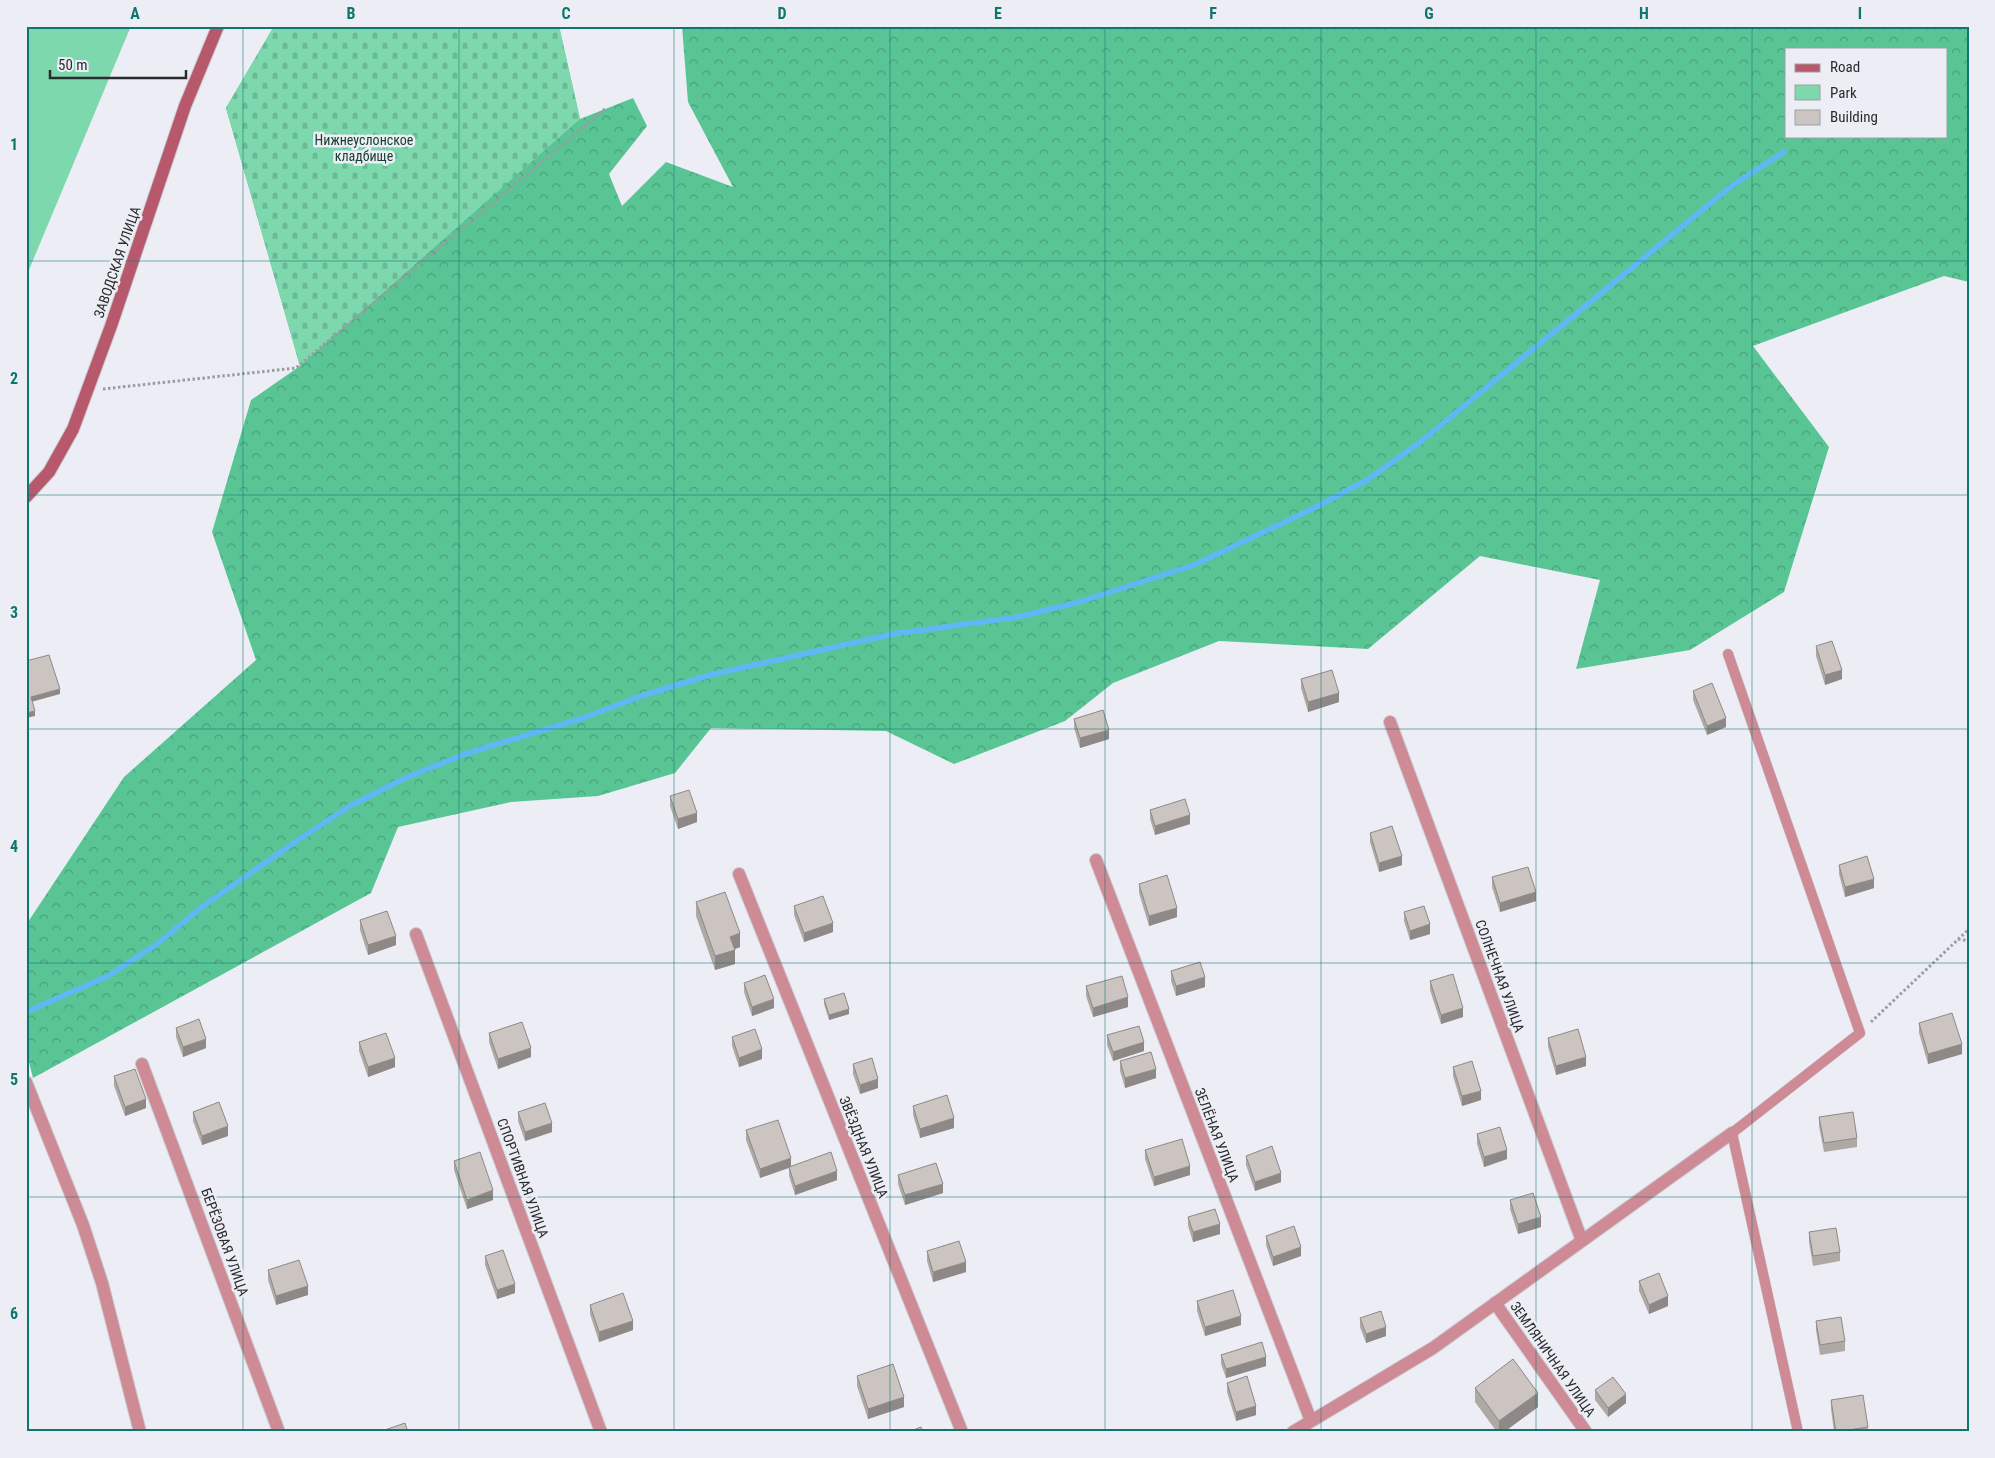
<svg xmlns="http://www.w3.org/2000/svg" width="1995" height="1458" font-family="'Roboto Condensed',sans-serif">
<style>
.forest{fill:url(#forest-crowns);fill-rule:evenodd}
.cemetery{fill:url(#cemetery-stones)}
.green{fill:#7dd9ad}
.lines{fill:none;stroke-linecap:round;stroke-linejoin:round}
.stream{stroke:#61b7f5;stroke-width:5.5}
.lane-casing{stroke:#cacbd1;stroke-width:11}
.street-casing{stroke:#cacbd1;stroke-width:14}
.secondary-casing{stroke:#cacbd1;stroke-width:14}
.path{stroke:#9b9ca1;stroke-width:3;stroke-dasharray:2.5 2.5;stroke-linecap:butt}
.lane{stroke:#ce8b96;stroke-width:10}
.street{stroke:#ce8b96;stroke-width:12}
.secondary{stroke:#b7586c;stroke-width:12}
.wall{fill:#afa9a5}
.shaded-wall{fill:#8e8986}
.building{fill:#cbc4c0;stroke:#8e8986}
.grid{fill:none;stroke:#0f766e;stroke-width:1;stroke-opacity:0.55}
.labels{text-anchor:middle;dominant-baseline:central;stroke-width:5;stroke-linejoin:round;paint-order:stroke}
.park-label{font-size:14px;fill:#14422e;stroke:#edeef5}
.street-label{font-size:14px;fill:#2a2b2d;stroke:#edeef5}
.neatline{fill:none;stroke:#0f766e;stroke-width:2}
.grid-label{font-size:16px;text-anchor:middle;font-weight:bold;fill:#0f766e}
</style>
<defs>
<pattern id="forest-crowns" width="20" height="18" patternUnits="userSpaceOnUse" patternTransform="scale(1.25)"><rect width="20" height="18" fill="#59c595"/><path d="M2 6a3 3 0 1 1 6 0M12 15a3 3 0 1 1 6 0" fill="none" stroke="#4aa07a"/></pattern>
<pattern id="cemetery-stones" width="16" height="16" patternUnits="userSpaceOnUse" patternTransform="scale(1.25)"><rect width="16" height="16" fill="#7dd9ad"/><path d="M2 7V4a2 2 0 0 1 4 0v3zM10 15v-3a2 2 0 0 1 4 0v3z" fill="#6cba95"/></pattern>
</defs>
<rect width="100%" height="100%" fill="#edeef5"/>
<path class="forest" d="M274 26H559L580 119 633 98 647 126 609 174 622 206 666 162 733 187 688 102 682 26H1969V282L1944 276 1753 346 1829 447 1784 592 1690 650 1576 669 1600 580 1480 556 1368 649 1219 641 1113 683 1065 721 954 764 886 731 711 728 675 773 598 796 511 802 398 827 371 893 33 1078 26 1050V925L124 777 256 660 212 532 251 400 300 366 226 108ZM1786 49H1946V136H1786Z"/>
<path class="cemetery" d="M274 26H559L580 119 300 366 226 108Z"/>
<path class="green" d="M26 26H131L26 277Z"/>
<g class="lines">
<path class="stream" d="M26 1012 108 976 157 944 203 906 301 838 350 806 405 778 465 754 586 717 644 695 710 675 893 634 1018 617 1079 602 1194 565 1314 508 1367 480 1419 443 1730 187 1784 152"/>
<g class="lane-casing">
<path id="lane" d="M1728 654 1860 1033 1732 1133 1798 1432"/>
</g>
<g class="street-casing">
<path id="street" d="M1390 722 1582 1241
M1096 860 1311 1421
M739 874 962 1432
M416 934 601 1432
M142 1064 279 1432
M26 1082 83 1225 102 1283 140 1432
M1495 1303 1586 1432
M1293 1432 1433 1348 1732 1133"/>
</g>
<g class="secondary-casing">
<path id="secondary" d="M26 497 49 472 73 429 111 326 185 106 218 26"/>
</g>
<path class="path" d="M103 389 296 368 605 109
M1958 939 1969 941
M1871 1022 1969 929"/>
<use href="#lane" class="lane"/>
<use href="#street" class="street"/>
<use href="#secondary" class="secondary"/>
</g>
<path class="wall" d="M1816 646 1842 679 1825 685 1816 656Z
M1301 679 1339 702 1308 712 1301 688Z
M1693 691 1726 727 1707 735 1693 700Z
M1074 719 1109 739 1080 748 1074 728Z
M670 796 697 822 678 829 670 806Z
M1150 810 1190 824 1155 835 1150 819Z
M1370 833 1402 865 1379 872 1370 842Z
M1839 865 1874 888 1845 897 1839 874Z
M1492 877 1536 901 1500 912 1492 887Z
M1139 884 1177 917 1149 926 1139 893Z
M696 902 740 947 735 949V964L715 970 696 916Z
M794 906 833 932 804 942 794 915Z
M1404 912 1430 934 1410 940 1404 921Z
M360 920 396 945 368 955 360 930Z
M1171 971 1205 987 1176 996 1171 981Z
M1430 981 1463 1017 1441 1024 1430 990Z
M744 983 774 1008 752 1016 744 992Z
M1086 986 1128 1007 1093 1017 1086 996Z
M824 999 849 1014 829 1020 824 1004Z
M1919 1023 1962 1054 1928 1064 1919 1033Z
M176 1028 206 1048 183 1057 176 1037Z
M489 1033 531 1057 498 1069 489 1042Z
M1107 1035 1144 1051 1113 1061 1107 1045Z
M732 1037 762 1059 739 1067 732 1046Z
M1548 1038 1586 1066 1556 1075 1548 1047Z
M359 1042 395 1067 368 1077 359 1051Z
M1120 1061 1156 1078 1125 1088 1120 1071Z
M853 1064 878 1088 860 1094 853 1074Z
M1453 1067 1481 1100 1462 1106 1453 1076Z
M114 1076 146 1108 125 1116 114 1086Z
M913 1106 954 1128 920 1138 913 1115Z
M193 1112 228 1136 202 1145 193 1121Z
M518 1112 552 1132 525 1141 518 1121Z
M1819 1117 1857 1138V1147L1824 1152 1819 1126Z
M746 1130 791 1166 837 1180 795 1195 789 1176V1168L760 1178 746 1140Z
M1477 1134 1507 1159 1484 1167 1477 1144Z
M1145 1150 1190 1175 1154 1186 1145 1159Z
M1246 1156 1281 1182 1255 1191 1246 1165Z
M454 1161 493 1200 467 1209 454 1170Z
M898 1175 943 1193 905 1205 898 1184Z
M1510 1200 1541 1227 1518 1234 1510 1209Z
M1188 1217 1220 1234 1193 1242 1188 1226Z
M1809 1232 1840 1252V1261L1813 1266 1809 1242Z
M1266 1236 1301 1256 1273 1266 1266 1245Z
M927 1251 966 1272 933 1282 927 1261Z
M485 1256 515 1293 497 1299 485 1265Z
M268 1270 308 1295 276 1305 268 1280Z
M1639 1281 1668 1306 1649 1314 1639 1291Z
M1197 1301 1241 1325 1205 1336 1197 1311Z
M590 1305 633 1330 599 1342 590 1314Z
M1360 1318 1386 1336 1366 1343 1360 1327Z
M1816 1321 1845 1341V1351L1820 1355 1816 1330Z
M1221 1355 1266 1366 1226 1378 1221 1364Z
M857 1376 904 1407 868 1419 857 1386Z
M1227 1383 1256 1415 1236 1421 1227 1392Z
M1475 1388 1538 1407 1504 1432H1497L1475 1402Z
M1595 1390 1626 1403 1608 1417 1595 1400Z
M1831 1400 1868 1427V1432H1834L1831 1409Z"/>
<path class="shaded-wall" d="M1842 670V679L1825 685V675Z
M60 689V694L31 702V697Z
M1339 693V702L1308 712V702Z
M35 711V716L26 718V713Z
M1726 718V727L1707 735V726Z
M1109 730V739L1080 748V738Z
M697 813V822L678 829V819Z
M1190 815V824L1155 835V826Z
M1402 856V865L1379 872V863Z
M1874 879V888L1845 897V887Z
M1536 892V901L1500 912V903Z
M1177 908V917L1149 926V916Z
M833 923V932L804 942V933Z
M1430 924V934L1410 940V931Z
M740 933V947L730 951V937Z
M396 936V945L368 955V945Z
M735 950V964L715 970V956Z
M1205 977V987L1176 996V986Z
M1128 997V1007L1093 1017V1008Z
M774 999V1008L752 1016V1007Z
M1463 1008V1017L1441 1024V1015Z
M849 1009V1014L829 1020V1015Z
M206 1039V1048L183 1057V1047Z
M1144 1042V1051L1113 1061V1052Z
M1962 1044V1054L1928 1064V1054Z
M531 1048V1057L498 1069V1059Z
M762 1049V1059L739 1067V1058Z
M1586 1057V1066L1556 1075V1066Z
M395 1058V1067L368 1077V1067Z
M1156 1069V1078L1125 1088V1078Z
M878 1079V1088L860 1094V1085Z
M1481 1091V1100L1462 1106V1096Z
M146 1099V1108L125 1116V1107Z
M954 1118V1128L920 1138V1129Z
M552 1123V1132L525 1141V1132Z
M228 1126V1136L202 1145V1136Z
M1507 1150V1159L1484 1167V1157Z
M791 1158V1167L760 1178V1169Z
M1190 1166V1175L1154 1186V1177Z
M837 1171V1180L795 1195V1186Z
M1281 1173V1182L1255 1191V1182Z
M943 1184V1193L905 1205V1195Z
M493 1190V1200L467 1209V1200Z
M1541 1217V1227L1518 1234V1224Z
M1220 1224V1234L1193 1242V1232Z
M1301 1247V1256L1273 1266V1257Z
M966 1262V1272L933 1282V1272Z
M515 1284V1293L497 1299V1290Z
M308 1286V1295L276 1305V1296Z
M1668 1296V1306L1649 1314V1305Z
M1241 1316V1325L1205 1336V1327Z
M633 1321V1330L599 1342V1332Z
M1386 1327V1336L1366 1343V1334Z
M1266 1357V1366L1226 1378V1369Z
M1538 1393V1407L1504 1432H1499V1421Z
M1626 1394V1403L1608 1417V1408Z
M904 1397V1407L868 1419V1409Z
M1256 1406V1415L1236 1421V1412Z"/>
<path class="building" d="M1832 641 1842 670 1825 675 1816 646Z
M49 655 60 689 31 697 35 711 26 713V661Z
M1332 670 1339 693 1308 702 1301 679Z
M1712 683 1726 718 1707 726 1693 691Z
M1103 710 1109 730 1080 738 1074 719Z
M689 790 697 813 678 819 670 796Z
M1185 799 1190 815 1155 826 1150 810Z
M1392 826 1402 856 1379 863 1370 833Z
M1867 856 1874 879 1845 887 1839 865Z
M1528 867 1536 892 1500 903 1492 877Z
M1167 875 1177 908 1149 916 1139 884Z
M725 892 740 933 730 937 735 950 715 956 696 902Z
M823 896 833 923 804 933 794 906Z
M1424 906 1430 924 1410 931 1404 912Z
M387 911 396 936 368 945 360 920Z
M1200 962 1205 977 1176 986 1171 971Z
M1453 974 1463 1008 1441 1015 1430 981Z
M765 975 774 999 752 1007 744 983Z
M1122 976 1128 997 1093 1008 1086 986Z
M844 993 849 1009 829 1015 824 999Z
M1952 1013 1962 1044 1928 1054 1919 1023Z
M199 1019 206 1039 183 1047 176 1028Z
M522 1022 531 1048 498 1059 489 1033Z
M1139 1026 1144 1042 1113 1052 1107 1035Z
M755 1029 762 1049 739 1058 732 1037Z
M1578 1029 1586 1057 1556 1066 1548 1038Z
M386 1033 395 1058 368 1067 359 1042Z
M1151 1052 1156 1069 1125 1078 1120 1061Z
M872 1058 878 1079 860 1085 853 1064Z
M1472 1061 1481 1091 1462 1096 1453 1067Z
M135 1069 146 1099 125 1107 114 1076Z
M947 1095 954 1118 920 1129 913 1106Z
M219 1102 228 1126 202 1136 193 1112Z
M545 1103 552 1123 525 1132 518 1112Z
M1853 1112 1857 1138 1824 1143 1819 1117Z
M778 1120 791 1158 760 1169 746 1130Z
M1500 1127 1507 1150 1484 1157 1477 1134Z
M1182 1139 1190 1166 1154 1177 1145 1150Z
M1272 1146 1281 1173 1255 1182 1246 1156Z
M480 1152 493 1190 467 1200 454 1161Z
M831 1152 837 1171 795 1186 789 1167Z
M936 1163 943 1184 905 1195 898 1175Z
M1533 1193 1541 1217 1518 1224 1510 1200Z
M1215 1209 1220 1224 1193 1232 1188 1217Z
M1294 1226 1301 1247 1273 1257 1266 1236Z
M1836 1228 1840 1252 1813 1256 1809 1232Z
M959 1241 966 1262 933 1272 927 1251Z
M503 1250 515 1284 497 1290 485 1256Z
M299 1260 308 1286 276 1296 268 1270Z
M1659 1273 1668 1296 1649 1305 1639 1281Z
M1233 1290 1241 1316 1205 1327 1197 1301Z
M623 1293 633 1321 599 1332 590 1305Z
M1381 1311 1386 1327 1366 1334 1360 1318Z
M1841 1317 1845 1341 1820 1345 1816 1321Z
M1262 1342 1266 1357 1226 1369 1221 1355Z
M1513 1359 1538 1393 1499 1421 1475 1388Z
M893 1364 904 1397 868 1409 857 1376Z
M1247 1376 1256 1406 1236 1412 1227 1383Z
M1613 1377 1626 1394 1608 1408 1595 1390Z
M1863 1395 1868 1427 1836 1432 1831 1400Z
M405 1423 408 1432H379Z
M921 1427 923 1432H908Z"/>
<path class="grid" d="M243 26V1432M459 26V1432M674 26V1432M890 26V1432M1105 26V1432M1321 26V1432M1536 26V1432M1752 26V1432M26 261H1969M26 495H1969M26 729H1969M26 963H1969M26 1197H1969"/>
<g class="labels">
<g class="park-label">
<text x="364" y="140">Нижнеуслонское<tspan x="364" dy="16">кладбище</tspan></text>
</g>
<g class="street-label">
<text transform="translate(117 262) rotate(-71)">ЗАВОДСКАЯ УЛИЦА</text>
<text transform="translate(1500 976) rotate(70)">СОЛНЕЧНАЯ УЛИЦА</text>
<text transform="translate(1217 1135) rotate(69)">ЗЕЛЁНАЯ УЛИЦА</text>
<text transform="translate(864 1147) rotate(68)">ЗВЁЗДНАЯ УЛИЦА</text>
<text transform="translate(523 1178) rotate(70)">СПОРТИВНАЯ УЛИЦА</text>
<text transform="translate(225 1242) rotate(70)">БЕРЁЗОВАЯ УЛИЦА</text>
<text transform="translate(1553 1359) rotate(55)">ЗЕМЛЯНИЧНАЯ УЛИЦА</text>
</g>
</g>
<rect width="1995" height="1458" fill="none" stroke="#edeef5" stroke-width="55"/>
<rect x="1785" y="48" width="162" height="90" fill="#edeef5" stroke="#9fa0a5"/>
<rect x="1795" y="64" width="25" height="8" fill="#b7586c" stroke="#9fa0a5"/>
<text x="1830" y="72" font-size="15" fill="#2a2b2d">Road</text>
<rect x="1795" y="85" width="25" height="15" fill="#7dd9ad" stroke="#9fa0a5"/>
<text x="1830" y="98" font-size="15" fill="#2a2b2d">Park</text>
<rect x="1795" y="110" width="25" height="15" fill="#cbc4c0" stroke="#9fa0a5"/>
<text x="1830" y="122" font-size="15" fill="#2a2b2d">Building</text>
<path d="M50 70v8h136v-8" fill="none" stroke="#2a2b2d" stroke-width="2.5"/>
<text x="58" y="70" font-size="15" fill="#2a2b2d" stroke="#edeef5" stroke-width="4" paint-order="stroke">50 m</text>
<rect x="28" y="28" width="1940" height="1402" class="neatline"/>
<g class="grid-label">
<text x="135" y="19">A</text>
<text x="351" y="19">B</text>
<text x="566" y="19">C</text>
<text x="782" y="19">D</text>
<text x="998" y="19">E</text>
<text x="1213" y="19">F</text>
<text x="1429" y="19">G</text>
<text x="1644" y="19">H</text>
<text x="1860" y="19">I</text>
<text x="14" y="150">1</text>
<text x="14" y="384">2</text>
<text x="14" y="618">3</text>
<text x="14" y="852">4</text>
<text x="14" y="1085">5</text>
<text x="14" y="1319">6</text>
</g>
</svg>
